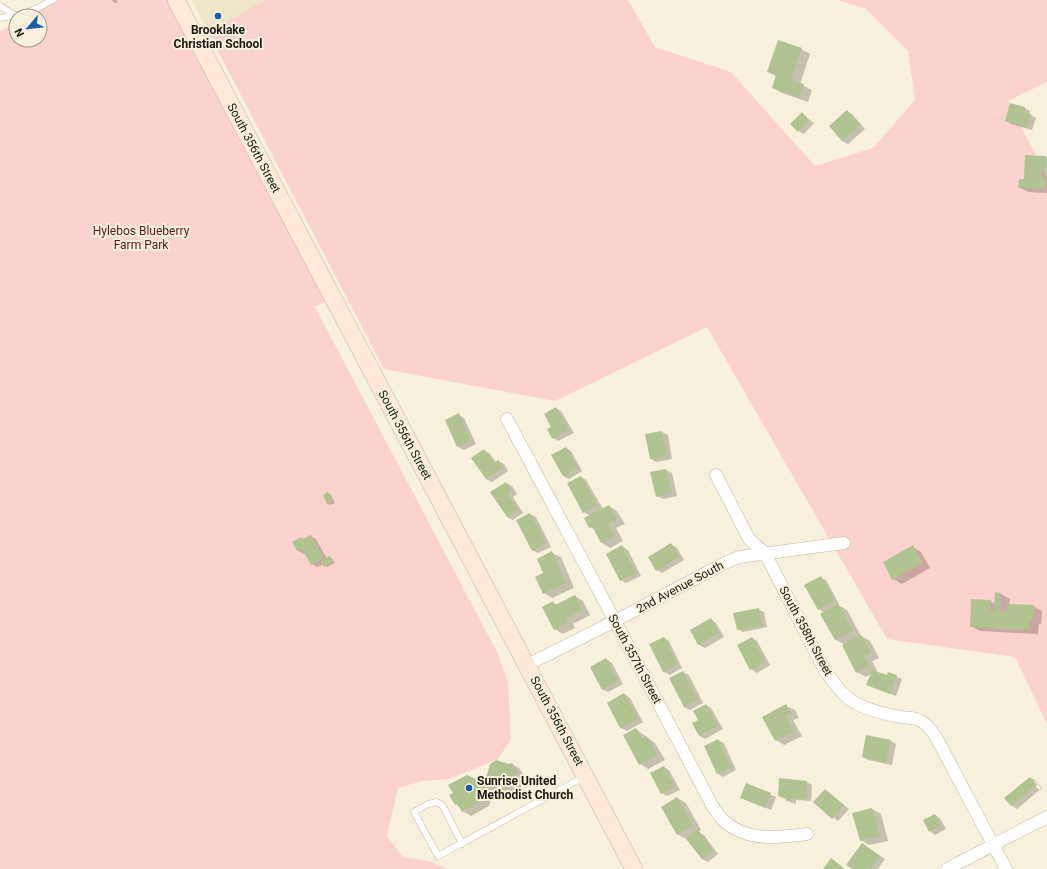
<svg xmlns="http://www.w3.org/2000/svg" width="1047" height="869" font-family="Roboto,sans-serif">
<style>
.built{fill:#efe5ca}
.green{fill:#fcd2ce}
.shadow{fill:#0003;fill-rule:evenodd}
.building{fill:#b2c392}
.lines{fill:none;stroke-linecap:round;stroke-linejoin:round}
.lane-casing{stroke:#c0b9a6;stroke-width:7}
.street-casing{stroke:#c0b9a6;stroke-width:13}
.secondary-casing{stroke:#c0b9a6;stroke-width:18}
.lane{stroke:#fff;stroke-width:6}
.street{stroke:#fff;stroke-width:12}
.secondary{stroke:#fee9d9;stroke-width:17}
.poi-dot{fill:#195cac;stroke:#f7f0dc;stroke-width:1.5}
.labels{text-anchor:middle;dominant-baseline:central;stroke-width:4;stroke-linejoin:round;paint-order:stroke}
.poi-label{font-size:12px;font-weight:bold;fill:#1a1710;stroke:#f7f0dc}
.street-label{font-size:12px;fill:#1a1710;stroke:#f7f0dc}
.park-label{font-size:12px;fill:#5b1718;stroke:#f7f0dc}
</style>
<rect width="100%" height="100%" fill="#f7f0dc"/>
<path class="built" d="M192 0H265L208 32Z"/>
<path class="green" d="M59 0H176L332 297 315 307 497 652 508 682 511 739 498 759 449 779 422 781 398 788 387 836 403 857 429 861 448 869H0V31L16 23V40H40V16H29Z
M265 0H628L655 47 731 72 815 166 873 148 915 100 908 51 866 9 838 0H1047V82L1008 101 1047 177V724L1015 657 887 639 707 327 555 401 384 369 208 32Z"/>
<path class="shadow" d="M112 0H116L118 2 115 3Z
M801 49 810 54 800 84 812 90 808 102 782 93 773 88 777 77 768 72Z
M1011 104 1025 108 1030 111 1029 114 1036 118 1032 130 1011 124 1006 121Z
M847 111 852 114 865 129 848 144 842 141 830 126Z
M802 114 814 123 804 134 799 131Z
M1046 157 1047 158V193L1028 192 1019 187Z
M556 408 561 411 574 433 558 441 553 438Z
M459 415 464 418 476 444 464 450 458 447 446 421Z
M662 432 668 435 672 459 656 462 650 458Z
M566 448 571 451 582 471 569 479 563 476Z
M484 450 489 453 496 462 498 461 504 464 508 471 492 482 486 479 472 458Z
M666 470 672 473 677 496 663 499 657 496Z
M581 477 586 480 603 509 609 506 617 511 625 524 616 528 623 541 610 548 602 543 595 530 590 527V516L584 512Z
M506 483 512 486 517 494 513 497 523 513 513 520 507 517Z
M328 493 331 495 335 503 330 505 328 504 324 495Z
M530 514 536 517 551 547 538 553 532 550Z
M311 536 316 539 327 559 330 557 332 559 335 563 327 567 324 564 317 567 312 564 306 553 304 554 298 551 293 542 301 538 304 540Z
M671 544 677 548 684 560 662 573 657 570Z
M622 546 628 550 641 576 626 583 621 580Z
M913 547 921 552 930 568 902 584 893 579Z
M552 553 561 557 574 588 552 598 544 593 545 573Z
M820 577 826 580 839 604 838 605 847 610 861 636 870 641 879 658 872 661 877 671 875 672 887 677 888 673 902 679 896 696 867 685 871 674 866 677 857 672 845 645 835 639 824 613 819 609Z
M996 593 1001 594 1010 599 1009 605 1033 606 1042 611 1041 624H1039L1038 634 980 631 971 626 990 601 995 604Z
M575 596 583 601 590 615 573 624 575 628 563 634 555 629 553 603 558 605Z
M758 609 764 612 767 627 743 632 738 629Z
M711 619 716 623 724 637 705 648 699 645 691 631Z
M664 638 669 641 682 668 670 675 664 672 651 645Z
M752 638 757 641 770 665 757 673 751 669Z
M606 659 612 663 623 684 608 692 602 689Z
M683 672 689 675 703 703 690 710 684 707Z
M624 694 630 698 643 722 627 731 621 728 608 704Z
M706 705 711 708 723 729 705 739 700 736 693 724 699 720Z
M786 706 795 710 799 718 793 720 802 736 784 745 776 740Z
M636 729 655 743 665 760 648 769 640 764Z
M718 740 724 743 736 770 723 777 718 774Z
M891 741 896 744 892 765 868 760 863 757Z
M512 764 520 769 525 778 523 779 520 790 513 794 502 790 493 794 489 806 471 816 463 811 460 807 456 804 478 781Z
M664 767 669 770 680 790 667 796 662 793Z
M1031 778 1036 781 1042 788 1017 809 1011 805ZM1032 781H1035L1041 788 1039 790Z
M807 782 812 785 811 801 796 800V804L792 803 779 796Z
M746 785 776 797 771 810 747 800Z
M825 790 849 809 838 821 815 802Z
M677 798 686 803 701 830 698 832 704 835 718 854 708 862 702 859 687 838 686 839 677 834Z
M872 809 881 814 888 841 869 845 861 840Z
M935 815 940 818 946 829 935 835 930 831Z
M867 847 885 859 878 869H854Z"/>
<path class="building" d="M778 40 802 48 791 80 804 84 800 97 772 88 776 75 767 72Z
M1010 103 1025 107 1024 112 1031 114 1027 128 1005 121Z
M847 110 860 125 842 141 829 126Z
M802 112 809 120 798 132 790 124Z
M1025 155 1046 156V167H1042V178H1046L1045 189 1018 188 1019 179H1024Z
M556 407 569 430 552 439 547 429 551 427 544 414Z
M459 413 471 441 457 447 445 420Z
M662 431 667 456 650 459 645 434Z
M566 447 578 468 563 476 551 455Z
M484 449 494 463 498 460 503 467 486 479 471 458Z
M666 469 672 493 656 497 650 472Z
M581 476 597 505 583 513 567 483Z
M506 482 512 491 508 494 518 510 507 517 490 492Z
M328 492 333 501 327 504 323 495Z
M609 505 617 519 608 524 615 536 601 543 592 526 589 528 584 518Z
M530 513 546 544 532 551 516 520Z
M311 535 324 558 311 565 302 549 297 551 292 542 301 537 302 539Z
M671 543 679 557 656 571 648 557Z
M622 545 636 573 620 581 606 554Z
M913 545 922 563 892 580 883 562Z
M552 551 566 583 543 594 535 577 543 573 537 559Z
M330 556 333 562 324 567 321 561Z
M821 576 835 601 818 610 804 585Z
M995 592 1001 593 1000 611 1007 612 1008 604 1034 605 1033 620 1030 619V630L970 627 971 599 991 600 990 611H994Z
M575 595 582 610 565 619 567 623 554 630 542 607 553 601 555 605Z
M838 604 853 630 835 640 820 614Z
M759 608 762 625 737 630 733 613Z
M711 618 719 633 698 645 690 630Z
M861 635 871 653 864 656 869 667 856 673 842 645Z
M664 637 678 665 663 672 649 644Z
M752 637 765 662 750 670 737 645Z
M606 658 618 681 602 690 590 667Z
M872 670 887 675 888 672 897 675 890 694 866 685Z
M683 671 698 700 684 707 669 678Z
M624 693 638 719 620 728 607 703Z
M706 704 718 726 699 736 692 723 698 720 693 711Z
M786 704 791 713 785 715 794 731 775 741 762 717Z
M636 728 642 739 646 736 657 755 639 765 623 735Z
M866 735 891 740 886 763 862 757Z
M718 739 731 767 717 774 704 746Z
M496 760 509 764 512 763 518 773 514 775 511 786 504 790 493 785 484 790 480 802 462 812 457 804 455 805 449 795 453 793 448 785 467 775 478 780 487 775 490 764Z
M664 766 675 787 661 794 650 773Z
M1030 777 1037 785 1011 806 1004 798Z
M779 778 807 781 806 799 791 798 790 801H786V797L778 796Z
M746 783 771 793 765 808 740 798Z
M825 789 844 805 832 819 813 802Z
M677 797 693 825 677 835 661 807Z
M872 808 880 836 860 841 852 813Z
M935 814 941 826 929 832 923 820Z
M698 830 713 851 702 859 686 839Z
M862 843 880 856 871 869 867 868 866 869H852L846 865Z
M831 858 845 869H823Z"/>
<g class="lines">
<g class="lane-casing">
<path id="lane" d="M0 6 14 15
M0 18 27 13 53 0
M462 844 443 806 437 802 428 804 414 812 438 856 584 777"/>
</g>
<g class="street-casing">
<path id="street" d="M507 419 615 621 713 807C716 811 719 816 723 820 746 842 778 838 807 834
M716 475 749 539 765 553 824 669C831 679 838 690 848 698 862 709 882 713 900 717 907 718 915 717 921 721 927 724 932 731 936 737L1006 869
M527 665 615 621 727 562 739 557 844 543
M947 869 1047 817"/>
</g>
<g class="secondary-casing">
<path id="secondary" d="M176 0 634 869"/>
</g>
<use href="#lane" class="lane"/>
<use href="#street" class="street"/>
<use href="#secondary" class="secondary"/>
</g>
<g class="poi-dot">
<circle cx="218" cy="16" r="4"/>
<circle cx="469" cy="788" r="4"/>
</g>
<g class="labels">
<g class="poi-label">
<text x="218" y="30">Brooklake<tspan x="218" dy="14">Christian School</tspan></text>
<text x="477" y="781" text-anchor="start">Sunrise United<tspan x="477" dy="14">Methodist Church</tspan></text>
</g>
<g class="street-label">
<text transform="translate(254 148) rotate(62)">South 356th Street</text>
<text transform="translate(405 435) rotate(62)">South 356th Street</text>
<text transform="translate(680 587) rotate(-28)">2nd Avenue South</text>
<text transform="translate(806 631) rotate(62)">South 358th Street</text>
<text transform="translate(635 659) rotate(62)">South 357th Street</text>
<text transform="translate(557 721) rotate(62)">South 356th Street</text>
</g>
<g class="park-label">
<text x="141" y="231">Hylebos Blueberry<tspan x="141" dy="14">Farm Park</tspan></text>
</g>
</g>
<g transform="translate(28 28) rotate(242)"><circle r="19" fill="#f7f0dc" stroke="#9f998a"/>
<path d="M0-3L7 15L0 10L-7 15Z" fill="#195cac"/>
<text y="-6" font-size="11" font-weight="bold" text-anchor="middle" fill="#1a1710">N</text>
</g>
</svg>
